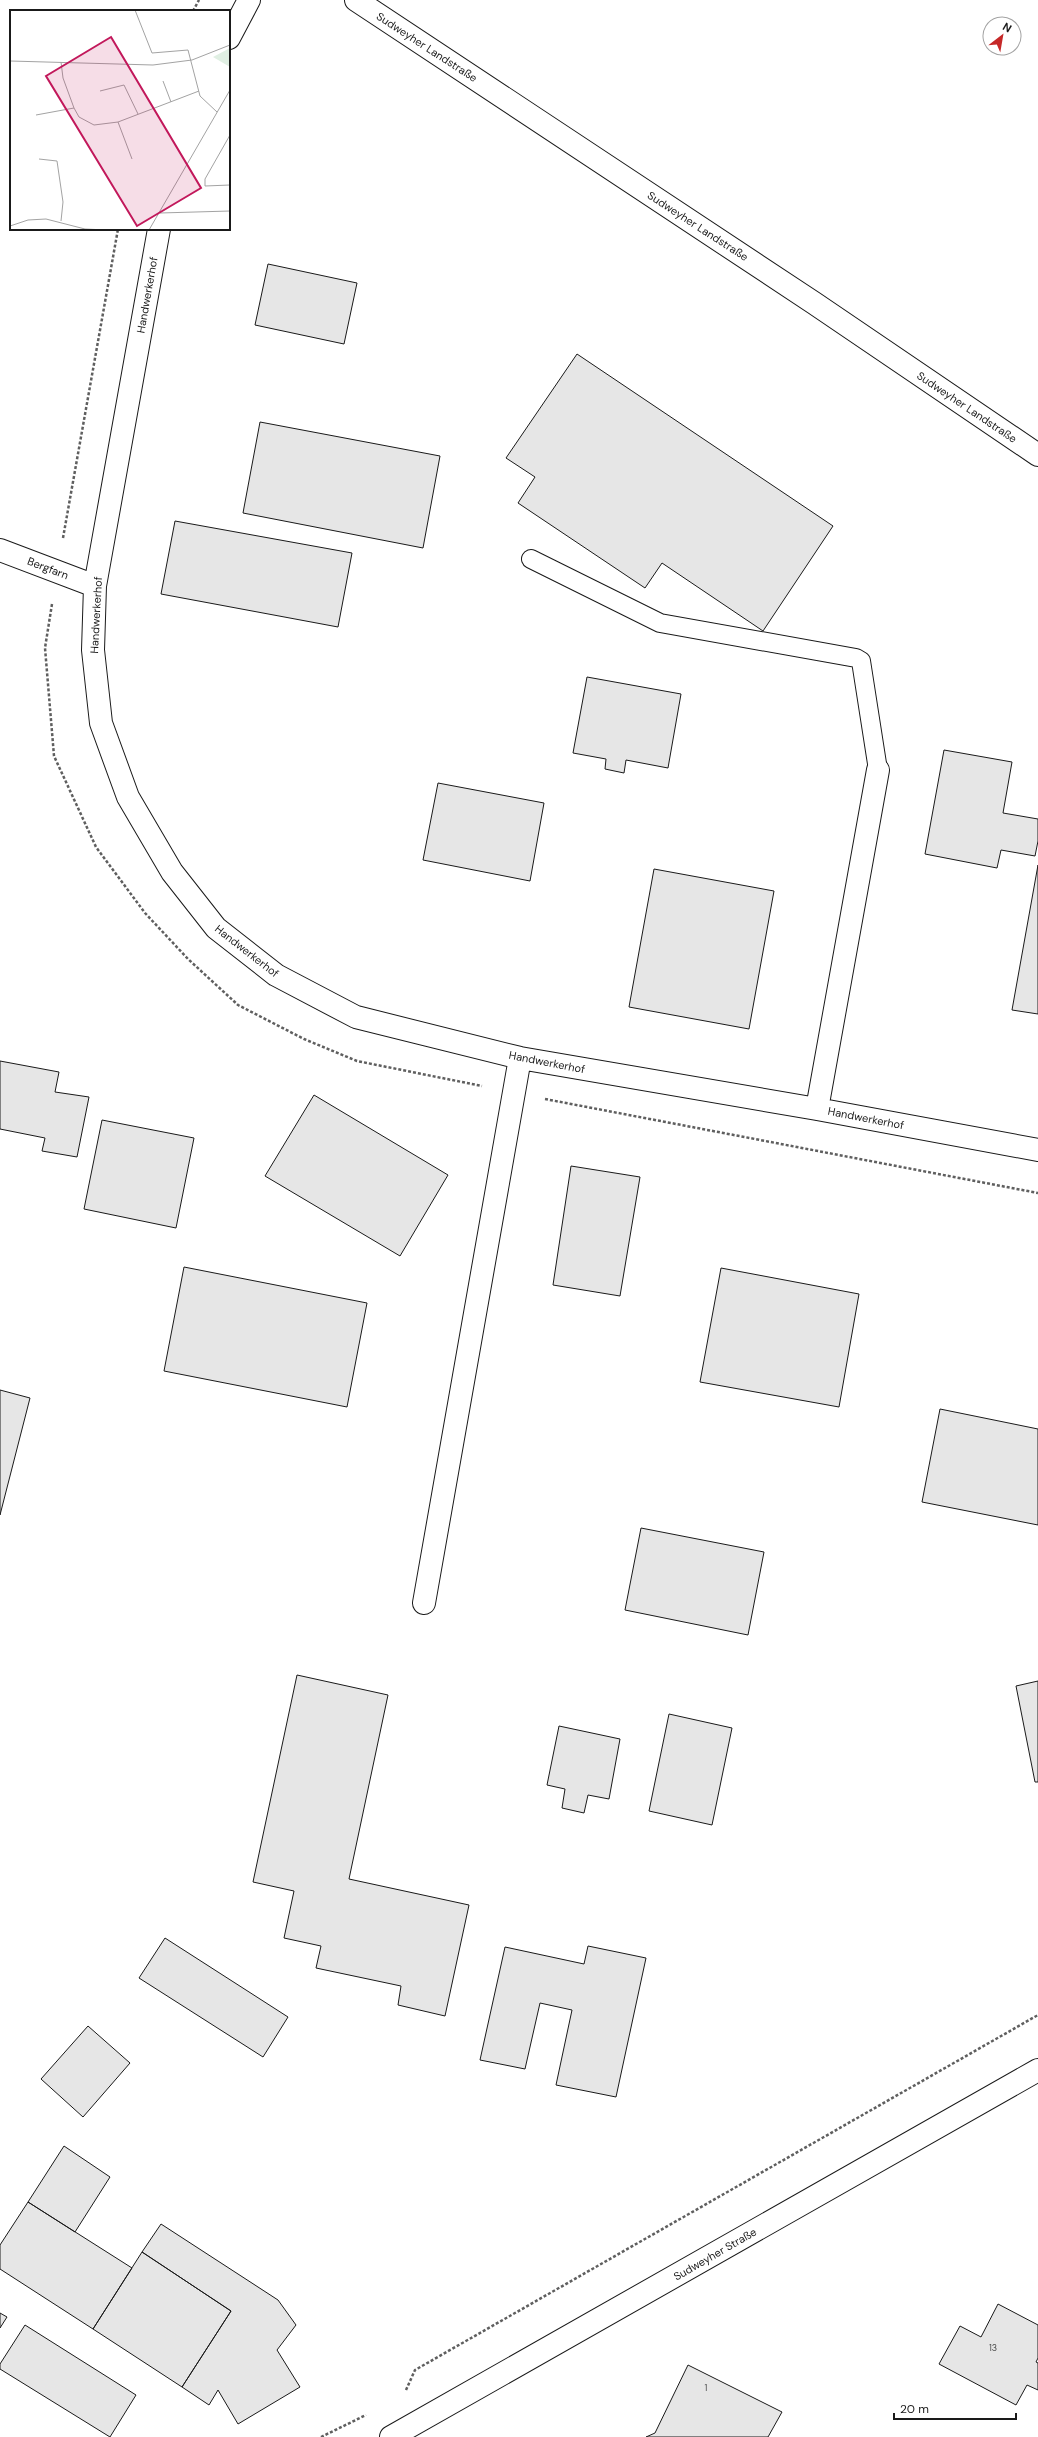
<svg xmlns="http://www.w3.org/2000/svg" width="1038" height="2437" font-family="'DM Sans',sans-serif">
<style>
.building{fill:#e6e6e6;stroke:#1a1a1a}
.lines{fill:none;stroke-linecap:round;stroke-linejoin:round}
.service-casing{stroke:#1a1a1a;stroke-width:20}
.minor-casing{stroke:#1a1a1a;stroke-width:24}
.secondary-casing{stroke:#1a1a1a;stroke-width:24}
.path{stroke:#5f5f5f;stroke-width:2.5;stroke-dasharray:3 2;stroke-linecap:butt}
.service{stroke:#fff;stroke-width:18}
.minor{stroke:#fff;stroke-width:22}
.secondary{stroke:#fff;stroke-width:22}
.labels{text-anchor:middle;dominant-baseline:central;stroke-width:3;stroke-linejoin:round;paint-order:stroke}
.number-label{font-size:9px;fill:#4d4d4d}
.street-label{font-size:11px;fill:#1a1a1a;stroke:#fff}
.inset-road{fill:none;stroke:#a3a3a3;stroke-width:1}
.view{fill:#c2185b;fill-opacity:0.15;stroke:#c2185b;stroke-width:2}
.inset-edge{fill:none;stroke:#1a1a1a;stroke-width:2}
</style>
<rect width="100%" height="100%" fill="#fff"/>
<path class="building" d="M268 264 357 283 344 344 255 325Z
M577 354 833 526 763 631 662 563 645 588 518 503 535 477 506 458Z
M260 422 440 456 423 548 243 513Z
M175 521 352 553 338 627 161 594Z
M587 677 681 694 668 768 626 760 624 773 605 769 606 759 573 753Z
M944 750 1012 762 1003 813 1038 819V841L1035 856 1001 850 997 868 925 854Z
M438 783 544 803 530 881 423 860Z
M1038 865V1014L1012 1010Z
M654 869 774 891 749 1029 629 1007Z
M0 1061 59 1072 55 1092 89 1097 77 1157 42 1151 45 1138 0 1129Z
M314 1095 448 1175 400 1256 265 1176Z
M102 1120 194 1138 176 1228 84 1209Z
M571 1166 640 1177 620 1296 553 1285Z
M184 1267 367 1303 347 1407 164 1371Z
M721 1268 859 1294 839 1407 700 1382Z
M0 1390 30 1398 0 1515Z
M940 1409 1038 1429V1525L922 1502Z
M641 1528 764 1552 748 1635 625 1610Z
M297 1675 388 1695 349 1879 469 1905 445 2016 398 2005 401 1986 316 1968 321 1946 284 1938 294 1891 253 1882Z
M1038 1681V1782H1035L1016 1686Z
M669 1714 732 1728 712 1825 649 1811Z
M559 1726 620 1739 609 1799 588 1795 584 1813 562 1808 565 1789 547 1785Z
M165 1938 288 2017 263 2057 139 1978Z
M588 1946 646 1958 616 2097 556 2085 572 2010 540 2003 525 2069 480 2060 505 1947 584 1964Z
M88 2026 130 2063 83 2117 41 2079Z
M64 2146 110 2177 75 2232 28 2202Z
M28 2202 132 2268 93 2329 0 2269V2245Z
M161 2224 278 2300 296 2325 277 2350 300 2387 238 2424 218 2390 209 2405 182 2387 231 2311 142 2252Z
M142 2252 231 2311 182 2387 93 2329Z
M998 2304 1038 2325V2358L1036 2362 1038 2363V2390L1027 2385 1016 2405 939 2364 960 2326 981 2337Z
M0 2313 7 2317 0 2328Z
M25 2325 136 2395 110 2437 0 2369V2364Z
M688 2365 782 2412 768 2437H646L655 2433Z"/>
<g class="lines">
<g class="service-casing">
<path id="service" d="M531 559 660 623 856 658 861 661 878 770"/>
</g>
<g class="minor-casing">
<path id="minor" d="M229 38 249 0
M159 229 95 586 93 650 101 723 128 797 172 872 216 928 276 975 356 1017 520 1058 817 1109 1038 1150
M0 550 95 586
M817 1109 878 770
M424 1603 520 1058
M391 2437 1038 2070"/>
</g>
<g class="secondary-casing">
<path id="secondary" d="M356 0 814 303 1038 455"/>
</g>
<path class="path" d="M193 11 199 0
M63 538 118 229
M52 604 45 648 54 756 96 847 145 913 188 959 238 1005 304 1039 357 1061 482 1086
M545 1099 1038 1193
M406 2390 415 2370 1038 2015
M321 2437 366 2415"/>
<use href="#service" class="service"/>
<use href="#minor" class="minor"/>
<use href="#secondary" class="secondary"/>
</g>
<g class="labels">
<g class="number-label">
<text x="993" y="2348">13</text>
<text x="706" y="2388">1</text>
</g>
<g class="street-label">
<text transform="translate(427 47) rotate(33)">Sudweyher Landstraße</text>
<text transform="translate(698 226) rotate(33)">Sudweyher Landstraße</text>
<text transform="translate(147 295) rotate(-80)">Handwerkerhof</text>
<text transform="translate(967 407) rotate(34)">Sudweyher Landstraße</text>
<text transform="translate(48 568) rotate(21)">Bergfarn</text>
<text transform="translate(96 615) rotate(-87)">Handwerkerhof</text>
<text transform="translate(247 951) rotate(38)">Handwerkerhof</text>
<text transform="translate(547 1062) rotate(11)">Handwerkerhof</text>
<text transform="translate(866 1118) rotate(11)">Handwerkerhof</text>
<text transform="translate(715 2254) rotate(-30)">Sudweyher Straße</text>
</g>
</g>
<g transform="translate(10 10)">
<rect width="220" height="220" fill="#fff"/>
<path d="M220 38V57L203 47Z" fill="#e0efe3"/>
<path class="inset-road" d="M125 0 142 43 178 40 190 86 207 102M0 51 143 55 182 50 220 35M51 52 53 68 64 98 69 107 84 115 108 112 189 81M153 71 161 92M90 81 114 75 128 104M26 105 64 98M108 112 122 149M220 125 195 169V176L220 175M29 149 47 151 53 192 51 211M150 203 220 201M0 216 18 210 36 209 75 219 96 220M139 220 220 80"/>
<path class="view" d="M101 27 191 178 127 216 36 66Z"/>
<rect width="220" height="220" class="inset-edge"/>
</g>
<g transform="translate(1002 36) rotate(31)"><circle r="19" fill="#ffffff" stroke="#a3a3a3"/>
<path d="M0-3L7 15L0 10L-7 15Z" fill="#c62828"/>
<text y="-6" font-size="11" font-weight="bold" text-anchor="middle" fill="#1a1a1a">N</text>
</g>
<path d="M894 2413v6h122v-6" fill="none" stroke="#1a1a1a" stroke-width="2"/>
<text x="900" y="2413" font-size="12" fill="#1a1a1a" stroke="#ffffff" stroke-width="3" paint-order="stroke">20 m</text>
</svg>
